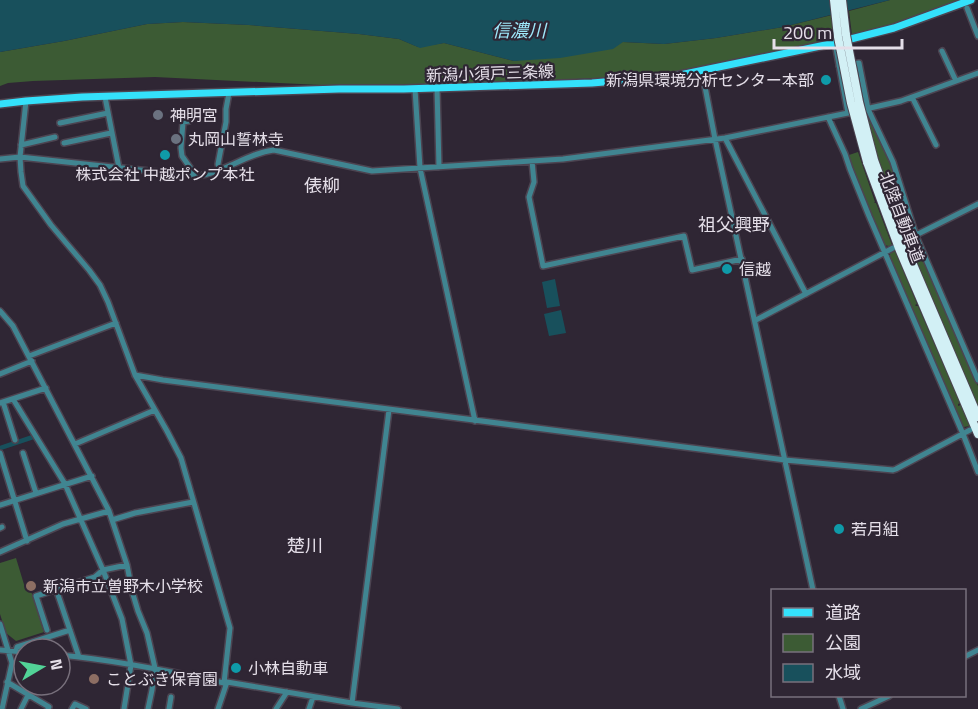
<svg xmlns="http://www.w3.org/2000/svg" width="978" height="709" font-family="'Titillium Web','Noto Sans JP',sans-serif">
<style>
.green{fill:#3c5b34}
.water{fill:#18505c}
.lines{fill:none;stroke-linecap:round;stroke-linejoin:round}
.canal{stroke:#18505c;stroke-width:4.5}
.minor-casing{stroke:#4c4451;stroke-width:8}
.major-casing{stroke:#4c4451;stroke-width:10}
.highway-casing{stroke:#4c4451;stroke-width:10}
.minor{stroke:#408591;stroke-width:5}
.major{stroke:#34e1fb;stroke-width:7}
.highway{stroke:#d2f0f5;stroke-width:8}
.highway-bridge-casing{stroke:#4c4451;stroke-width:10;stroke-linecap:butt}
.highway-bridge{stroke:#d2f0f5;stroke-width:8}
.culture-dot{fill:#0f9aa8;stroke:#2f2634;stroke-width:2}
.worship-dot{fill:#6b7280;stroke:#2f2634;stroke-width:2}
.education-dot{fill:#8d6e63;stroke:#2f2634;stroke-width:2}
.labels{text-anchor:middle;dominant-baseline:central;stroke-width:4.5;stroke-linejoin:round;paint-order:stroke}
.street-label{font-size:16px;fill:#e5dfe9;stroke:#2f2634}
.poi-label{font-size:16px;fill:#e5dfe9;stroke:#2f2634;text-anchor:start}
.water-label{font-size:18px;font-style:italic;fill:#9ee9fb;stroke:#2f2634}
.neighbourhood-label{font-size:18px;fill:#e5dfe9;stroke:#2f2634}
</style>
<rect width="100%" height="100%" fill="#2f2634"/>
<path class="green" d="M890 0H964L898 23 852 35 849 11Z
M832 15 835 40 673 72 638 76 495 83 341 86 155 77 33 81 8 83 0 86V52L64 41 147 24 183 22 249 25 359 34 399 39 418 47 444 43 514 61 623 42 664 44 716 38 783 27Z
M866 114H867L889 160 912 230 911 234 906 238 880 165Z
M858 152 875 202 874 203H876L892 245 889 246 883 245 852 167 849 155Z
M914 243 918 246 978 386V406L909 244Z
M895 251 917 304 915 305 916 306H918L960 403 958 404V406L961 405 970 426 964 427 960 423 890 259V253Z
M16 558 26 591H31L44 632 16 641 6 633 0 614V563Z"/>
<path class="water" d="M0 0H890L783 27 716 38 664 44 623 42 613 49 560 58 514 61 444 43 420 48 399 39 359 34 249 25 183 22 147 24 64 41 0 52Z
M555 279 560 306 547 308 542 282Z
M561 310 566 333 549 336 544 314Z"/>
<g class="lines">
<path class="canal" d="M0 448 33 437"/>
<g class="minor-casing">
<path id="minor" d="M967 8 978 36
M835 43 848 113
M942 51 956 81
M839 66 859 63 868 109 893 162 916 236 978 380
M702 71 715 139 813 590
M437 88 439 167
M415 89 420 168 475 421
M105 97 119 168
M912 97 936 145
M26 101 20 157 21 172 23 186 51 225 89 270 100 285 108 302 135 375 167 431 181 458 230 628 224 683
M828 117 845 154 850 169 869 216 963 434 978 472
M189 121 183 122 181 148 182 156 196 176
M60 123 108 113
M725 138 806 294
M64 143 111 133
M21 145 55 137
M0 159 20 157 196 176C223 174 247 153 274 150L372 171 563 159 725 138 848 113 901 101 978 73
M532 161 534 182 529 197 543 266 684 236 692 270 742 259
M219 169 218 164 226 122V109L229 93
M908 239 978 204
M0 311 13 326 109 511 127 565 132 591 138 611 147 633 155 668 152 690 148 709
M756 320 893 248
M29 356 116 323
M0 374 32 361
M135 375 163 380 785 460 893 470 896 469 970 430
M13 399 65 484 103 570 122 619 131 665 124 709
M3 402 15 440
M0 403 46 388
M75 444 155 410
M0 453 27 541
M23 453 36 493
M0 505 92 476
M112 520 135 513 193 502
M0 528 2 527
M0 552 63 524 109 511
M56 589 79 657
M0 624 12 663 2 709
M47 630 36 596 95 577 103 570 127 565
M0 650 24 652
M16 651 17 647 70 630
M60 655C115 660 170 671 224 683L227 682 352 703 398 709
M964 657 978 650
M7 682 49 707 48 709
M839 696 843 709
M352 703 389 410
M21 709 28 695
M72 709 75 704 86 709
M169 709 171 697
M218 709 227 682
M276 709 287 692
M309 709 313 697
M861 709 889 696"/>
</g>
<g class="major-casing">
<path id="major" d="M0 104 26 101 82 97 339 89H404L592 83 675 76 835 43 894 28 971 0"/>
</g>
<g class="highway-casing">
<path id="highway" d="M834 0 838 37
M842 0 846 35
M874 160 906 248 978 417
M867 162 900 251 978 434"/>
</g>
<use href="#minor" class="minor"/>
<use href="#major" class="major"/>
<use href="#highway" class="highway"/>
<g class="highway-bridge-casing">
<path id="highway-bridge" d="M846 35 859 102 874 160
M838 37 851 103 867 162"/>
</g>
<use href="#highway-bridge" class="highway-bridge"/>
</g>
<g class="culture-dot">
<circle cx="826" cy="80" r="6"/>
<circle cx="165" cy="155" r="6"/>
<circle cx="727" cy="269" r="6"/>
<circle cx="839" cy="529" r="6"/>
<circle cx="236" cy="668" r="6"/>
</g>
<g class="worship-dot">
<circle cx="158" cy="115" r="6"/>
<circle cx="176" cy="139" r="6"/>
</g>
<g class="education-dot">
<circle cx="31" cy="586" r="6"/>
<circle cx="94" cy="679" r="6"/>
</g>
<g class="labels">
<g class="street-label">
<text transform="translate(490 73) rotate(-2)">新潟小須戸三条線</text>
<text transform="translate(902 217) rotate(69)">北陸自動車道</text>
</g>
<g class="poi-label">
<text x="814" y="80" text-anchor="end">新潟県環境分析センター本部</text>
<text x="170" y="115">神明宮</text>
<text x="188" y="139">丸岡山誓林寺</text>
<text x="165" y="174" text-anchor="middle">株式会社 中越ポンプ本社</text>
<text x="739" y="269">信越</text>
<text x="851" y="529">若月組</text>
<text x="43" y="586">新潟市立曽野木小学校</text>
<text x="248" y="668">小林自動車</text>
<text x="106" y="679">ことぶき保育園</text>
</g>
<g class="water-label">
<text x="519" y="30">信濃川</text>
</g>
<g class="neighbourhood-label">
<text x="322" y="185">俵柳</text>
<text x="734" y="224">祖父興野</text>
<text x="305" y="545">楚川</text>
</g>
</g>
<rect x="771" y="589" width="195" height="108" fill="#2f2634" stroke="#78707c" stroke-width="1.5"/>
<rect x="783" y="608" width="30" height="9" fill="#34e1fb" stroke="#78707c" stroke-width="1.5"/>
<text x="825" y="619" font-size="18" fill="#e5dfe9">道路</text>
<rect x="783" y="634" width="30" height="18" fill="#3c5b34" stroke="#78707c" stroke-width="1.5"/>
<text x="825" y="649" font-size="18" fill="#e5dfe9">公園</text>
<rect x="783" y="664" width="30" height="18" fill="#18505c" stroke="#78707c" stroke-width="1.5"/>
<text x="825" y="679" font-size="18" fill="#e5dfe9">水域</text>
<g transform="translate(42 667) rotate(80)"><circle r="28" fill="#2f2634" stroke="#78707c" stroke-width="1.5"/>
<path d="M0-4.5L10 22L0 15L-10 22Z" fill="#52d397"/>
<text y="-9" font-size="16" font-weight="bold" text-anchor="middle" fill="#e5dfe9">N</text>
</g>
<path d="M774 39v9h128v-9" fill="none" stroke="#e5dfe9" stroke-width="3"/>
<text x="783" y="39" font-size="18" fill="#e5dfe9" stroke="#2f2634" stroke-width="4.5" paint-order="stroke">200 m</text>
</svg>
